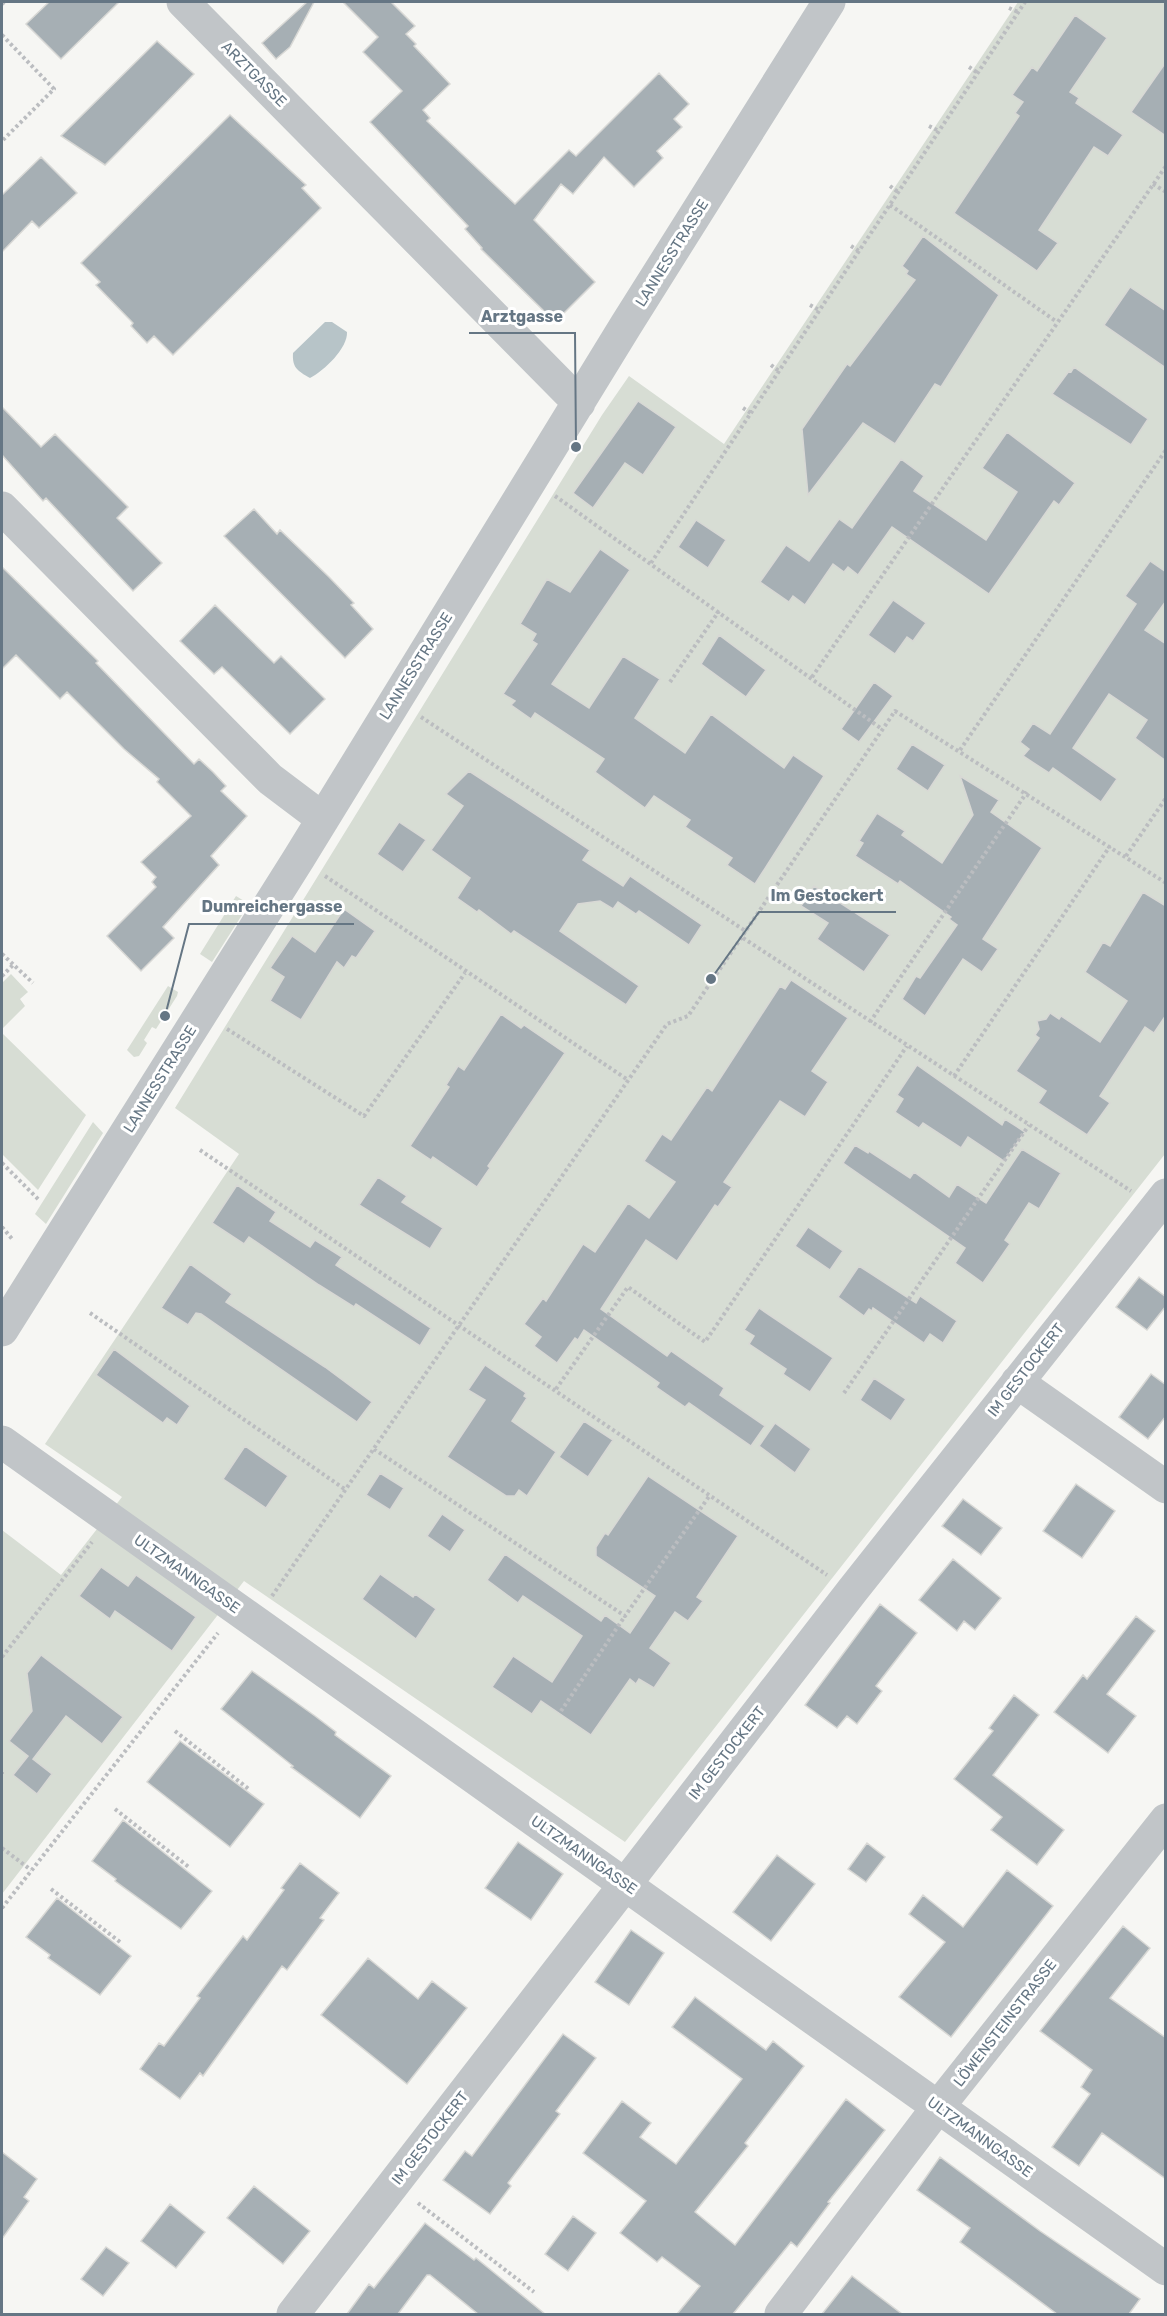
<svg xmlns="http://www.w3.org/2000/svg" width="1167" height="2316" font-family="Rubik,sans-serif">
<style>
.green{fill:#d7ddd4}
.water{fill:#b7c4c8}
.building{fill:#a6afb4;stroke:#d8d8d5;stroke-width:1.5}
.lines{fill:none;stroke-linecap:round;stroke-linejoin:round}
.path{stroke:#bbbdc0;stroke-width:4;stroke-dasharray:3 3;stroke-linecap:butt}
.minor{stroke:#c1c5c8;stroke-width:33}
.labels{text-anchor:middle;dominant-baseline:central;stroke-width:6;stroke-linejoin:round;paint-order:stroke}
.street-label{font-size:15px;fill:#657684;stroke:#fff}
.leader{fill:none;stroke:#657684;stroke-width:2}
.callout-dot{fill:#657684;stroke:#fff;stroke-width:2}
.callout-label{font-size:16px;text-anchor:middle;font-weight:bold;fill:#657684;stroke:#fff;stroke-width:6;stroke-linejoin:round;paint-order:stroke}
</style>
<rect width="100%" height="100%" fill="#f6f6f3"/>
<path class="green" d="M1018 2H1165V1154L625 1842 244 1581 2 1894V1530L61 1575 122 1497 45 1444 239 1154 175 1108 602 415 629 376 724 444Z
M236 896 249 904 212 962 200 954Z
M11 974 28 992 20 999 25 1006 2 1029V983Z
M168 986 178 992 177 996 156 1029 152 1027 144 1040 147 1043 139 1056 134 1057 127 1050Z
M2 1033 86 1115 38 1190 2 1154Z
M93 1122 103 1133 46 1224 35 1214Z"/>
<path class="water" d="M325 322H332L347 332C348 348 324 371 310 378 298 371 292 368 293 353Z"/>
<path class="building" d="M49 2H119L61 59 26 24Z
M307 2H314L290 47 276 59 262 43Z
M343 2H391L415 26 406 34 416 44 414 46 450 84 423 110 430 118 427 121 515 204 569 150 576 156 659 73 689 104 674 119 682 127 657 151 663 158 634 187 604 157 573 194 561 184 534 220 595 282 555 322 481 249 482 248 465 229 468 226 370 122 402 91 363 52 378 37Z
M1075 15 1107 38 1070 92 1079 98 1076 103 1123 135 1108 156 1094 147 1039 230 1058 243 1037 271 954 213 1019 116 1015 113 1023 102 1012 95 1032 67 1037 71Z
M157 41 194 74 118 152 105 165 61 136Z
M1166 62V136L1131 112Z
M230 115 306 185 302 188 321 208 173 355 154 336 147 343 131 326 133 323 96 285 100 282 81 263Z
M41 157 77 193 39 228 32 221 2 252V195Z
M923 236 999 295 941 387 935 384 895 444 863 423 808 495 802 429 847 364 850 366 915 280 906 274 908 271 902 266Z
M1130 287 1166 311V368L1104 325Z
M1074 367 1148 419 1131 445 1052 394 1069 371 1071 372Z
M638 401 676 427 643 475 625 463 593 508 573 493Z
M2 407 41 447 55 434 128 507 117 518 162 563 133 591 46 498 43 501 2 455Z
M1007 432 1075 483 1059 505 1054 501 989 594 892 527 858 575 848 567 844 572 833 564 805 605 793 596 789 602 760 582 786 545 809 561 839 519 852 528 901 459 924 476 914 491 986 540 1017 492 982 468Z
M254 509 277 534 280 530 329 577 354 603 351 605 373 629 345 658 224 536Z
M696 520 726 540 708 568 678 547Z
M600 549 630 570 552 684 589 708 623 656 660 679 635 718 685 753 711 714 784 768 793 755 824 776 755 884 727 865 732 858 685 827 690 820 654 796 645 808 595 772 604 759 535 713 531 719 511 705 515 701 503 694 537 644 532 641 536 634 520 624 547 579 570 592Z
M1150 561 1166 572V601L1145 630 1166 644V761L1135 738 1147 720 1109 694 1073 748 1117 779 1101 802 1053 768 1049 773 1023 756 1029 749 1020 742 1033 723 1050 734 1136 604 1125 596Z
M2 567 98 661 96 663 194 764 199 759 213 772 226 786 221 791 247 816 211 856 219 865 163 927 174 938 141 971 107 936 156 887 152 882 156 877 141 862 191 816 157 782 159 779 124 749 67 692 60 699 16 655 2 669Z
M893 600 926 623 913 641 907 637 895 654 868 635Z
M215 605 274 663 281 656 325 699 290 734 222 667 214 674 180 641Z
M719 635 766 670 746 697 701 664Z
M874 682 893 696 859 742 841 729Z
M912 744 945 765 928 791 896 769Z
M469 771 590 850 583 860 623 886 630 876 702 925 689 945 639 911 636 914 618 902 613 909 600 901 578 904 560 931 639 986 626 1005 514 931 511 934 479 910 477 912 457 898 470 878 431 850 463 806 446 794Z
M960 776 999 800 991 812 1042 848 983 939 998 949 982 972 963 959 925 1016 902 999 916 976 920 978 957 925 949 919 951 917 900 881 898 884 855 856 863 843 859 841 877 813 905 831 902 835 942 863 973 815Z
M399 822 426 840 403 872 377 854Z
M814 886 890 935 864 972 817 939 828 923 801 906Z
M1143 892 1166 906V1015L1154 1033 1145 1027 1100 1096 1110 1103 1087 1135 1038 1103 1046 1091 1016 1071 1039 1038 1035 1035 1039 1029 1037 1021 1046 1019 1050 1013 1059 1019 1061 1016 1100 1042 1127 1001 1085 972 1103 942 1110 946Z
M344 909 375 931 356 958 352 956 344 968 337 962 301 1020 270 1001 284 977 270 968 292 936 315 952Z
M791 980 848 1018 812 1071 828 1082 805 1117 780 1101 724 1182 732 1187 718 1207 715 1205 677 1261 646 1240 601 1309 667 1356 671 1351 724 1388 720 1395 765 1426 751 1446 689 1403 685 1407 656 1387 659 1383 584 1330 578 1340 575 1338 557 1363 534 1346 541 1337 524 1324 543 1298 546 1301 583 1244 595 1252 628 1203 649 1218 675 1182 644 1161 662 1134 671 1140 707 1087 712 1091 780 986 785 989Z
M501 1014 521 1028 524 1025 565 1053 488 1166 490 1168 477 1187 433 1157 431 1160 410 1146 449 1087 446 1085 458 1066 464 1070Z
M917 1065 1002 1125 1005 1119 1025 1132 1004 1161 968 1137 961 1148 923 1123 919 1128 895 1112 903 1099 897 1095Z
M855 1145 868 1153 869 1151 910 1178 914 1172 949 1197 957 1184 986 1203 1022 1149 1061 1173 1039 1209 1029 1203 1005 1240 1010 1244 983 1283 955 1263 965 1248 843 1163Z
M378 1177 407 1196 402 1202 443 1228 430 1249 359 1205Z
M237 1185 276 1212 270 1221 310 1247 315 1240 342 1257 336 1265 431 1328 420 1346 356 1304 354 1307 319 1285 249 1237 244 1244 212 1223Z
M808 1227 843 1251 830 1270 795 1246Z
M190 1264 232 1294 226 1302 325 1367 372 1402 357 1422 201 1314 196 1313 188 1325 161 1308Z
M859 1266 916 1303 920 1296 957 1321 943 1343 930 1334 924 1343 873 1308 872 1311 869 1309 864 1316 838 1297Z
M1139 1277 1166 1297V1306L1147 1330 1116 1307Z
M759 1308 833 1358 810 1392 783 1374 786 1369 749 1344 754 1336 744 1330Z
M114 1349 190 1406 177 1425 167 1418 163 1423 96 1375Z
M485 1365 526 1393 524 1396 527 1398 512 1421 556 1452 527 1496 519 1490 515 1496H506L447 1457 485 1400 468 1390Z
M1151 1374 1166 1385V1416L1148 1439 1119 1417Z
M874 1378 906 1399 891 1421 860 1400Z
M584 1421 613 1440 588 1477 559 1457Z
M775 1423 811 1449 795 1473 759 1446Z
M245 1446 288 1476 266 1508 223 1479Z
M380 1473 404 1488 390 1510 366 1495Z
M648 1476 738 1536 697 1597 703 1601 688 1621 675 1612 650 1648 671 1663 654 1688 639 1679 636 1684 630 1679 591 1735 541 1701 532 1714 492 1687 513 1656 552 1682 582 1636 523 1596 518 1603 487 1580 505 1554 601 1621 605 1615 630 1633 655 1596 596 1556V1547L605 1533 608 1535Z
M1076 1484 1115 1511 1082 1558 1043 1531Z
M963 1499 1002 1528 981 1555 942 1526Z
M442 1514 465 1530 450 1552 427 1536Z
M953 1559 1001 1598 975 1630 964 1621 957 1631 919 1600Z
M101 1567 128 1586 136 1575 196 1617 172 1651 115 1611 110 1619 79 1596Z
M380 1574 413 1597 415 1594 436 1609 416 1639 362 1599Z
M880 1604 917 1633 876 1686 882 1691 857 1724 847 1716 837 1728 805 1705Z
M1136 1616 1155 1631 1107 1694 1136 1716 1108 1753 1054 1712 1083 1675 1087 1679Z
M41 1655 123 1717 102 1744 66 1716 33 1759 52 1774 37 1794 13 1775 28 1756 9 1741 32 1711 27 1673Z
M252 1671 315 1716 336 1732 335 1735 391 1776 360 1818 291 1767 293 1766 221 1709Z
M1014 1695 1039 1715 993 1775 1064 1830 1037 1865 991 1830 1002 1817 954 1779 993 1731 989 1728Z
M180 1741 264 1804 230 1847 147 1782Z
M123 1820 212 1891 181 1929 115 1881 116 1879 92 1861Z
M518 1842 563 1874 531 1920 485 1888Z
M867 1843 885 1857 866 1882 848 1869Z
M777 1855 815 1884 771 1941 733 1912Z
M300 1863 339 1893 320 1918 324 1920 287 1970 282 1966 203 2076 200 2073 180 2099 140 2069 159 2043 164 2046 200 1998 197 1996 243 1936 247 1940 284 1890 281 1888Z
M1007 1870 1053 1906 951 2037 899 1997 945 1942 909 1914 923 1895 963 1927Z
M57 1898 131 1956 100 1995 48 1958 50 1955 26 1937Z
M1123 1926 1150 1948 1110 1998 1166 2038V2179L1102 2133 1079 2166 1052 2147 1090 2094 1081 2087 1092 2070 1040 2031Z
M631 1930 664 1953 629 2005 595 1982Z
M368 1958 418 1999 432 1981 467 2008 407 2084 321 2015Z
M695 1997 766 2050 773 2041 804 2066 745 2143 748 2146 695 2212 735 2245 846 2099 885 2130 828 2202 830 2203 797 2247 791 2242 733 2314H677L700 2286 662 2257 657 2262 620 2233 646 2201 583 2153 622 2101 651 2123 640 2137 676 2164 742 2079 672 2027Z
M563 2034 596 2058 556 2111 560 2114 508 2183 511 2186 490 2214 443 2180 465 2151 472 2156Z
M2 2152 37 2179 24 2197 29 2201 2 2239Z
M940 2157 1040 2231 1140 2299 1129 2314H1057L960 2242 970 2228 917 2190Z
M254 2186 310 2231 283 2264 227 2218Z
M170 2204 205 2232 176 2268 141 2241Z
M573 2216 596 2233 568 2271 545 2254Z
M425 2223 474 2260 476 2258 545 2314H478L430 2275H427L398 2314H347L369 2284 374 2288Z
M106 2247 129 2263 103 2296 81 2279Z
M852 2276 902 2314H822Z"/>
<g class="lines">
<path class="path" d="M2 4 4 2
M1009 8 1018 12
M2 35 54 89 2 141
M969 67 978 73
M929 126 939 131
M1153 184 1166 192
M890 186 898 192
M890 205 1057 322
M851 246 859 251
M810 305 819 310
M771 365 779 371
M743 408 751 413
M555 496 882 729
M651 563 1025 2
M812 677 1166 166
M670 682 719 611
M421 717 747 932
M960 750 1166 450
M1126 856 1166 798
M325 876 628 1080
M743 938 1131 1191
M2 954 33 983
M2 976 13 965
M870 1022 1027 792
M227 1029 364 1116 465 973
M954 1076 1110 846
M200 1150 827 1575
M2 1163 39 1200
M2 1227 13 1240
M90 1313 346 1490
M556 1389 628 1287 705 1342 907 1046
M844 1393 1029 1125
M374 1449 625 1616 710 1495
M272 1596 667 1024 688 1016 895 711 1166 883
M2 1657 92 1542
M561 1711 625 1616
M175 1731 250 1790
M2 1772V1774
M115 1809 190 1868
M2 1848 31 1870
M51 1889 120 1942
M2 1908 218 1633
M418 2203 534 2292"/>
<path class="minor" d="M183 2 579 403
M2 508 270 779 323 819
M2 1330 299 858 626 325 829 2
M1017 1382 1166 1487
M2 1442 1166 2269
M293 2314 852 1591 1166 1195
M781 2314 938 2107 1166 1820"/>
</g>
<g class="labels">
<g class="street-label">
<text transform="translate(254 74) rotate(45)">ARZTGASSE</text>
<text transform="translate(672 253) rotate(-58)">LANNESSTRASSE</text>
<text transform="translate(416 666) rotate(-58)">LANNESSTRASSE</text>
<text transform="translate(160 1079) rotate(-58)">LANNESSTRASSE</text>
<text transform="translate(1026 1370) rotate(-52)">IM GESTOCKERT</text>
<text transform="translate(187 1574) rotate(35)">ULTZMANNGASSE</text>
<text transform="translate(727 1753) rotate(-52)">IM GESTOCKERT</text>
<text transform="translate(584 1855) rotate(35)">ULTZMANNGASSE</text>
<text transform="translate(1005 2023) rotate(-52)">LÖWENSTEINSTRASSE</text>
<text transform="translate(980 2137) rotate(36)">ULTZMANNGASSE</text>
<text transform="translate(430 2138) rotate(-52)">IM GESTOCKERT</text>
</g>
</g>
<path class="leader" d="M576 447L575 333H469M711 979L759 912H896M165 1016L189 924H354"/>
<g class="callout-dot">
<circle cx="576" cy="447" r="6"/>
<circle cx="711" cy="979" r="6"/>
<circle cx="165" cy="1016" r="6"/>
</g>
<g class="callout-label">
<text x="522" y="322">Arztgasse</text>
<text x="827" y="901">Im Gestockert</text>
<text x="272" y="912">Dumreichergasse</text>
</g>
<rect width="1167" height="2316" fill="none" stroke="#657684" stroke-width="6"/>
</svg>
